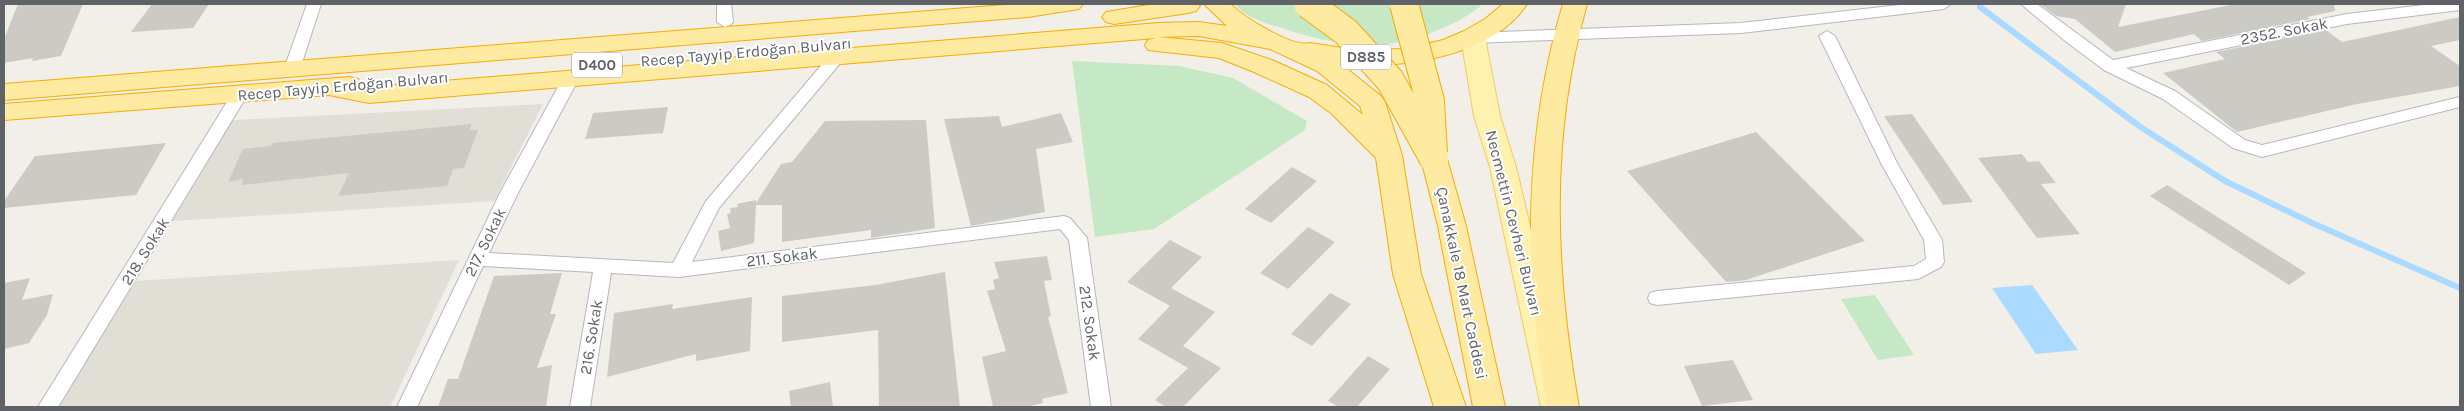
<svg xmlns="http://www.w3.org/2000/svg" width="2464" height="411" font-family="Karla,sans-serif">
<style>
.education{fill:#e1ded6}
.green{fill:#c5e8c5}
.water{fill:#aadaff}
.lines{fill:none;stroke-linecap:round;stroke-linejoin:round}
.stream{stroke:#aadaff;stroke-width:6}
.building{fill:#cccac5}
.minor-casing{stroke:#b5b8bc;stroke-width:2}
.primary-casing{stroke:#f2c960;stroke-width:2}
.trunk-casing{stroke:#f9ab00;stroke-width:2}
.minor{fill:#fff;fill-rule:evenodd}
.primary{fill:#fff2af;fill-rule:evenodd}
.trunk{fill:#feeaa1;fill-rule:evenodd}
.trunk-bridge-casing{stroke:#f9ab00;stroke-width:30;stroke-linecap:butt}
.trunk-bridge{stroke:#feeaa1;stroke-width:28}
.labels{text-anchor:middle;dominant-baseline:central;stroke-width:4;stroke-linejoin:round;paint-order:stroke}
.shield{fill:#fff;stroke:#8f9295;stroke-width:1}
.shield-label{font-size:15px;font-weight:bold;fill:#5f6368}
.street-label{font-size:16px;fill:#5f6368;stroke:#fff}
</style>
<rect width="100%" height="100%" fill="#f1efe8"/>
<path class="education" d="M543 104 494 201 172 221 233 120Z
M459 260 390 407H58L135 281Z"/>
<path class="green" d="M1235 4H1483C1456 28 1396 49 1359 45 1334 43 1309 37 1285 29 1267 24 1246 18 1235 4Z
M1072 61 1179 66 1233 78 1307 121 1305 130 1154 229 1095 237Z
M1875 295 1914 355 1878 360 1841 299Z"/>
<path class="water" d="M2032 285 2078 350 2036 354 1992 288Z"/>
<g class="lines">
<path class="stream" d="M1980 7 2139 126 2225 181 2310 222 2460 288"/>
</g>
<path class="building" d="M18 4H83L61 56 32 61 33 58 4 63V39Z
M152 4H209L193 28 131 32Z
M2040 4H2126L2118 27 2236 4H2334L2335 11 2307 17 2310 19 2202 41 2194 34 2115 52 2075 19 2056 16Z
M2460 17V40L2431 46 2460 66V86L2357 104 2237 132 2163 73 2225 59 2216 52 2326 30 2342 42Z
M668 107 663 133 585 139 593 113Z
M1061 113 1073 142 1036 149 1045 212 971 226 944 119 999 116 1002 127Z
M1912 114 1947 164 1973 202 1943 205 1884 116Z
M926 120 935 228 871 238V230L782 242V205H756L754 243 721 251 718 231 730 228 727 214 731 213 730 208 738 207 737 204 756 200V203L781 164 792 162 825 121Z
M472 124 469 130H478L464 168 453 169 447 186 338 196 349 173 242 185 243 179 228 182 243 149 271 146 273 143Z
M1756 132 1865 241 1746 280 1726 282 1627 171Z
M166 143 136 195 4 208V201L35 156Z
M2022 154 2028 162 2039 161 2056 183 2041 184 2080 234 2037 238 1978 158Z
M1292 167 1317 181 1271 223 1245 209Z
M2167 185 2306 273 2289 285 2150 196Z
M1308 227 1335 242 1288 289 1260 273Z
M1170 240 1202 257 1171 288 1215 312 1183 346 1221 368 1183 407H1166L1155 400 1188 368 1138 339 1170 306 1127 282Z
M1047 256 1052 280 1044 281 1051 316 1048 317 1068 393 1042 399 1043 403 1026 407H993L982 357 1006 351 987 291 995 289 993 280 999 278 994 262Z
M945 272 960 407H879L878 330 782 342V296L875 285Z
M562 273 550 314H556L537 368 552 365 546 407H438L448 379H458L494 276Z
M30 278 22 300 53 294 47 315 29 343 4 349V283Z
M1330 293 1351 304 1312 346 1291 334Z
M752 297 750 351 696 361V354L607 377 614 313 673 304 672 309Z
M1368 356 1390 369 1357 407H1339L1328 401Z
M1733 360 1753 400 1702 406 1684 366Z
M830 382 833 407H791L789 391Z"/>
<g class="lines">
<g class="minor-casing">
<path id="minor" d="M307 4H321L300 69 298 73H286L284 69Z
M717 4H731L733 22 730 25 725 27 717 22Z
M1908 4H1951L1944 9 1741 33 1473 43 1465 38 1473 33 1741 23Z
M2021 4H2037L2113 60 2347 14 2433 4H2460V10L2347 24 2126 68 2175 91 2245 140 2262 145 2460 97V107L2262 157 2233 148 2163 99 2104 70 2064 40Z
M1827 31 1835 36 1897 163 1942 240 1944 262 1941 267 1918 279 1657 305 1650 303 1648 298 1650 293 1657 291 1914 266 1926 259 1924 240 1881 163 1819 36Z
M836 53 844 58 842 61 719 208 692 262 1064 216 1070 218 1087 238 1111 407H1091L1069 240 1060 229 679 277 611 273 590 407H570L593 272 483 266 417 407H397L501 191 564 76H576L578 80 519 191 489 253 673 263 706 201 830 55Z
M240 89 246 90 248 94 58 407H38L232 94 234 90Z"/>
</g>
<g class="primary-casing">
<path id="primary" d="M1473 31 1482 33 1485 38 1500 116 1516 167 1573 407H1541L1490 167 1474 116 1461 38 1464 33Z"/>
</g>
<g class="trunk-casing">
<path id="trunk" d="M1017 4H1083L1079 9 1028 17 4 100V84Z
M1155 4H1198L1200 6 1196 11 1188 13 1114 24 1106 22 1102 17 1106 12Z
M1204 4H1230C1244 17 1292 48 1310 43L1356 50 1404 49 1443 40 1464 31 1485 19 1503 4H1527C1493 57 1398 70 1341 64L1381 96 1385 102 1402 155 1421 274 1466 407H1434L1393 274 1376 158 1331 113 1309 97 1254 72 1219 58 1148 50 1145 45 1148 40 1156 38 369 103 329 95 4 120V104L349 77 358 79 361 85 369 87 1159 23 1199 22 1227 26ZM1199 36 1270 49 1317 71 1360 106 1363 115 1327 85 1272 60 1222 43 1158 37Z
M1563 4H1587C1549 138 1555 271 1579 407H1547C1523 274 1524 134 1563 4Z
M1434 150 1443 153 1447 159 1466 226 1505 407H1473L1438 226 1421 159 1425 153Z"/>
</g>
<use href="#minor" class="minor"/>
<use href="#primary" class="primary"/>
<use href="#trunk" class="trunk"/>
<g class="trunk-bridge-casing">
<path id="trunk-bridge" d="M1308 4 1346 32 1390 80 1434 159
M1404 4 1430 101 1433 153"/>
</g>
<use href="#trunk-bridge" class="trunk-bridge"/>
</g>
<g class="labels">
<g class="shield">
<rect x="1341" y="44.5" width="50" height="25" rx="4"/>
<rect x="572" y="52.5" width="50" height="25" rx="4"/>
</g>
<g class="shield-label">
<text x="1366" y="57">D885</text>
<text x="597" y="65">D400</text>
</g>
<g class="street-label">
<text transform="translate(2284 31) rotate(-11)">2352. Sokak</text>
<text transform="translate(746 52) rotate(-5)">Recep Tayyip Erdoğan Bulvarı</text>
<text transform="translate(343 86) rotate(-5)">Recep Tayyip Erdoğan Bulvarı</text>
<text transform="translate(1514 223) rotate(76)">Necmettin Cevheri Bulvarı</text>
<text transform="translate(485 242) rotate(-64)">217. Sokak</text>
<text transform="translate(145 251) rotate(-58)">218. Sokak</text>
<text transform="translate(782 257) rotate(-7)">211. Sokak</text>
<text transform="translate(1462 283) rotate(78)">Çanakkale 18 Mart Caddesi</text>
<text transform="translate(1090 323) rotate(82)">212. Sokak</text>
<text transform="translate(591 337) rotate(-81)">216. Sokak</text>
</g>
</g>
<rect width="2464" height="411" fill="none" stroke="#5f6368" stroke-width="10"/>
</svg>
